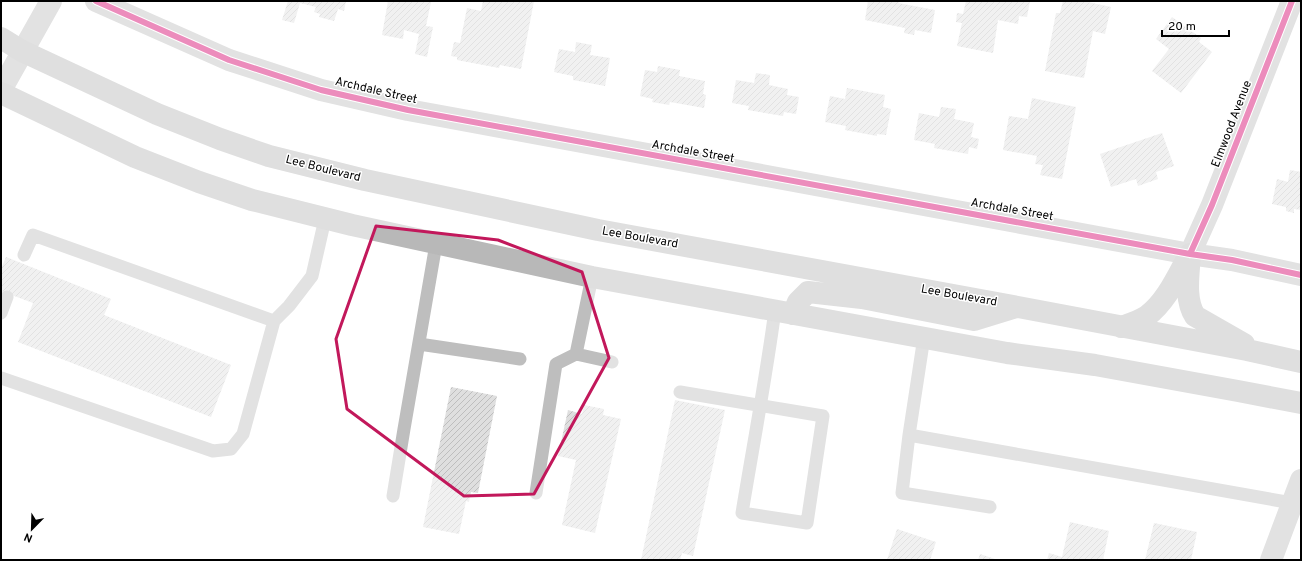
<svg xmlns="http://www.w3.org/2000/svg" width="1302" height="561" font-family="Overpass,sans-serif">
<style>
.building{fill:url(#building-hatch)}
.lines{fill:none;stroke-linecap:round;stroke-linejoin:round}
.service{stroke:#bebebe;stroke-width:13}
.minor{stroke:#bebebe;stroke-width:22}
.tertiary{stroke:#bebebe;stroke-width:22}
.secondary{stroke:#b8b8b8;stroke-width:22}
.cycleway-casing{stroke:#fff;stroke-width:8}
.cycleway{stroke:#d6006c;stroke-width:6}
.marked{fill:none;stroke:#c2185b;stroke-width:3;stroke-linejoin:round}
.labels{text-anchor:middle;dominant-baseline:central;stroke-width:3;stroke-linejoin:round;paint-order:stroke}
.street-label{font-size:12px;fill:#000;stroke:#fff}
</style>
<defs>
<pattern id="building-hatch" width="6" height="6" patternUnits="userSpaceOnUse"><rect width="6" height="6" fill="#dfdfdf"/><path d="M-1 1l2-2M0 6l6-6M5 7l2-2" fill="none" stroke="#bebebe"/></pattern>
</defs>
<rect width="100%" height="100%" fill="#fff"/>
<path class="building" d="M288 1H346L344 11 338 9 334 21 319 17 320 14 314 12 316 7 300 3 294 23 282 20Z
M388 1 431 2 426 26 433 27 427 57 415 54 419 34 404 30 403 39 382 35Z
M483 1H534L521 69 500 65 499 68 457 60V57L451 56 454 42 460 43 467 8 481 11Z
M868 1H899L900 2 898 3 935 10 931 33 915 30 914 35 904 33 905 28 865 20Z
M966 1H1030L1027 17 1019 16 1018 24 998 20 993 53 957 46 962 23 956 22 957 13 963 14Z
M1063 1H1083L1111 7 1105 34 1093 31 1084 78 1045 71 1056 13H1060Z
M1172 17 1201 38 1199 42 1212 52 1181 93 1152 71 1169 49 1156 39Z
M576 42 592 45 590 55 610 58 605 86 573 80V76L554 72 559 49 575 52Z
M658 66 680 70 679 76 705 81 703 94 706 95 704 108 670 102 669 105 652 102 653 99 640 96 645 70 657 72Z
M756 73 770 75 769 85 788 89 787 95 799 97 796 114 784 112 783 116 748 110 749 106 732 103 736 80 754 83Z
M847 88 885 95 883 107 891 109 886 135 877 134V136L845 130 846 126 825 122 830 96 845 99Z
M1032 98 1076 107 1062 179 1040 175 1043 165 1035 164 1037 156 1003 150 1009 116 1028 119Z
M941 107 956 109 954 119 974 123 971 137 979 139 977 149 969 147 968 154 934 148 935 144 914 140 919 113 939 117Z
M1162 133 1174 166 1156 172 1158 179 1138 186 1136 179 1111 187 1100 154Z
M1290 170 1301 172V210L1294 209V213L1286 211V207L1272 204 1277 179 1288 182Z
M6 257 111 299 104 315 231 365 211 417 18 342 33 303 1 291V269Z
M451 387 497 396 478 493 471 492 469 502 466 501 459 534 423 527Z
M675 400 725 410 693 556 682 553 680 560H641Z
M584 405 604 409 603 415 621 419 595 533 562 525 576 460 558 456 568 410 582 414Z
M1070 522 1109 531 1103 560H1047L1049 553 1062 557Z
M1154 523 1197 532 1191 560H1145Z
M897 529 936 542 930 560H887Z
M980 554 998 560H978Z"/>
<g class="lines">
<path class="service" d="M24 255 33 235 274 321
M1 313 7 297
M924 337 909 435 1292 503
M419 344 520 359
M576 354 612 362
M1 378 213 451 231 449 243 434 274 321 289 306 312 276 325 219
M680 392 823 416 807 523 742 513C753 446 766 378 775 310
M909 435 902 493 990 507
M536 493 556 364 576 354 592 277
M393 496 404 429 436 244"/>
<path class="minor" d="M96 1 229 60 321 90 408 110 1190 254 1232 260 1301 275
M1190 254 1212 205 1292 1
M1271 560 1301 480"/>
<path class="tertiary" d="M1 90 51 1"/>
<path class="secondary" d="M1 38 22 51 157 114 220 139 269 156 365 180 598 230 1018 307 1247 350 1301 362
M1 93 135 157 199 182 252 200 352 225 592 277 1007 353 1095 365 1238 391 1301 403
M1190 254C1189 273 1184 299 1195 316L1244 344
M793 314 798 302 808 292 862 298 974 320 1013 308
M1121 327C1130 324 1140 321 1147 316 1166 302 1177 277 1188 257"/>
<g class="cycleway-casing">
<path id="cycleway" d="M96 1 229 60 321 90 408 110 1190 254 1232 260 1301 275
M1190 254 1212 205 1292 1"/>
</g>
<use href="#cycleway" class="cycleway"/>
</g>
<path d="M0 0H1302V561H0ZM376 226 498 240 582 272 609 358 534 494 464 496 347 409 336 339Z" fill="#fff" fill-opacity=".55" fill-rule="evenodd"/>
<path class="marked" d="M376 226 498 240 582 272 609 358 534 494 464 496 347 409 336 339Z"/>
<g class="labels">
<g class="street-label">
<text transform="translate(376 91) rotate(13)">Archdale Street</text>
<text transform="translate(1232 124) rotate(-69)">Elmwood Avenue</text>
<text transform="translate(693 152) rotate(10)">Archdale Street</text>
<text transform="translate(323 169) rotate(14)">Lee Boulevard</text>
<text transform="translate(1012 210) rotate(10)">Archdale Street</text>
<text transform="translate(640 238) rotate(10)">Lee Boulevard</text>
<text transform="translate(959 296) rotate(10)">Lee Boulevard</text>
</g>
</g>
<rect width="1302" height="561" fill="none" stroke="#000000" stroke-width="4"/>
<g transform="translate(32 529) rotate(203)" stroke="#ffffff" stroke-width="3" paint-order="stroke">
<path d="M0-3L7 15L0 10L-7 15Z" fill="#000000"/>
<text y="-6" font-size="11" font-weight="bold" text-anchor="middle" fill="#000000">N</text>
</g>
<path d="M1162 30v6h67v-6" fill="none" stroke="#000000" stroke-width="2"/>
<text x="1168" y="30" font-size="12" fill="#000000" stroke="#ffffff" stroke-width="3" paint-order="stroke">20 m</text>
</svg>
